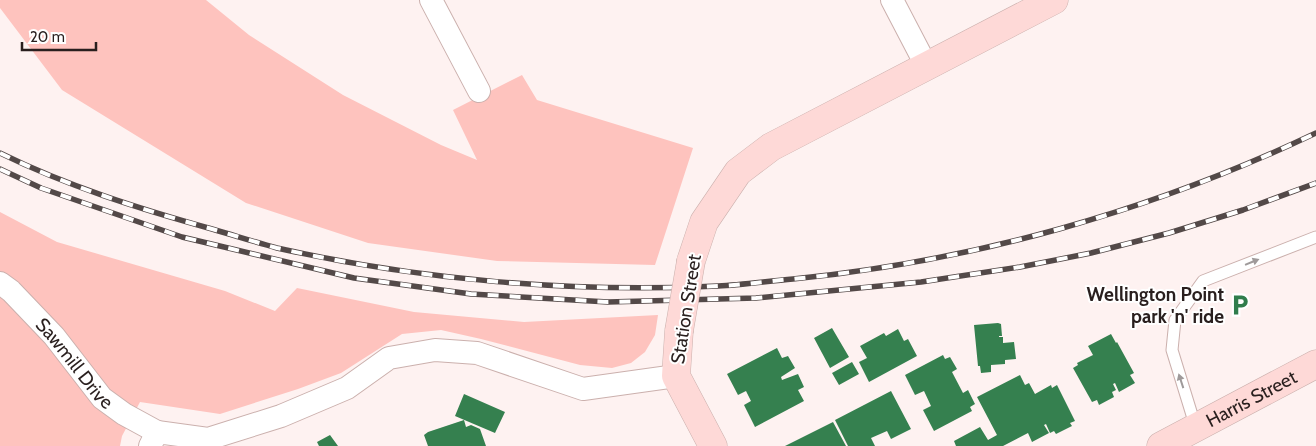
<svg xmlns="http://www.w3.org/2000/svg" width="1316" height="446" font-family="Cabin,sans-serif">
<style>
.green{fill:#fec3be}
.building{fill:#35804f}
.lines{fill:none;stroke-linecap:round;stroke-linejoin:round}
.lane-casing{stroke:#cbb0ad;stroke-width:13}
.street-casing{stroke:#cbb0ad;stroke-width:24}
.secondary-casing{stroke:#cbb0ad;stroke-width:29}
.lane{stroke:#fff;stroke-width:11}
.street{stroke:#fff;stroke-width:22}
.secondary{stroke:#fed9d7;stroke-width:28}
.rail-casing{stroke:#534948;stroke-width:5.5}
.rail{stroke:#fff;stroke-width:4;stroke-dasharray:11;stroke-linecap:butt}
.secondary-bridge-casing{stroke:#cbb0ad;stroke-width:29;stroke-linecap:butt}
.secondary-bridge{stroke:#fed9d7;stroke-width:28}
.oneway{fill:#9f9a9a}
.labels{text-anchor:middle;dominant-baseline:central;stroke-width:4;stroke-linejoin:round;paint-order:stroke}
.poi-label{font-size:19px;font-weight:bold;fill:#291f1e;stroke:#fff;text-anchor:end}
.street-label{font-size:19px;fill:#291f1e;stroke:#fff}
</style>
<rect width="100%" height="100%" fill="#fef2f1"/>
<path class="green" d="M0 0H206L249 35 343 95 441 145 477 160 453 110 522 75 537 100 693 148 655 265 497 261 368 243 246 203 62 90 0 8Z
M0 212 57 242 225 291 275 311 297 288 414 312 524 322 658 315 655 335 645 352 631 363 612 368 580 365 481 339 441 330 402 334 341 373 298 389 220 414 140 402 122 436 120 446H0Z"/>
<path class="building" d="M998 323 1001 324 1002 336H999V337H1003V343L1014 342 1016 359 1005 360V364L991 365V372L981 373 980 366H978L974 325Z
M832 328 849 357 830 368 814 338Z
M898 329 904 341 908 339 917 356 869 382 859 362 867 358 860 346 884 333 886 336Z
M1111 334 1116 343 1117 342 1134 373 1130 375 1135 383 1119 392 1115 383 1113 384 1116 390 1112 392 1114 397 1099 405 1097 400 1092 402 1073 368 1078 365 1077 363 1093 355 1088 346Z
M777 348 782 358 788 356 795 368 781 377 782 380 798 374 804 387 798 390 804 401 755 427 744 405 751 401 746 391 738 395 727 374Z
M943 355 945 359 950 357 957 369 952 372 963 393 968 390 975 404 970 407 972 411 934 431 923 410 931 406 924 391 915 395 905 375Z
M852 362 859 374 839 385 832 373Z
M1020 375 1025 385 1029 383 1035 394 1051 385 1052 388 1057 385 1075 421 1070 423 1072 426 1056 434 1054 431 1050 433 1046 424 1044 425 1049 433 1032 442 1028 433 1003 446H956L954 441 980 427 988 440 997 435 977 397Z
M891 391 911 429 891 439 887 431 871 438 875 446H848L835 420Z
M464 394 505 412 495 433 455 416Z
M464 420 466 427 471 425 480 429 486 446H428L424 435 428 432Z
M833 422 846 446H785Z
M330 435 338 446H319L317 442Z"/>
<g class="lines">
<g class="lane-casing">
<path id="lane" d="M1196 428 1172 350 1175 320 1203 281 1316 237"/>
</g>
<g class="street-casing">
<g id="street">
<path d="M431 0 479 91"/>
<path d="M892 0 927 67"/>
<path id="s1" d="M0 283 11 291 54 336 102 398 124 414 157 432"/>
<path d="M150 446 157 432 208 439 281 416 347 388 389 358 435 350 477 353 583 389 676 376"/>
</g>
</g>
<g class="secondary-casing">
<g id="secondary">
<path d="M691 261 704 222 738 172 771 147 1054 0"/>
<path d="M679 331 676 376 713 446"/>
<path id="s2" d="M1161 446 1316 364"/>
</g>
</g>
<use href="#lane" class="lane"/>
<use href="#street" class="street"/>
<use href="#secondary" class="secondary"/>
<g class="rail-casing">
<path id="rail" d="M0 153C67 186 140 209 212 229 233 235 255 242 277 248 420 280 572 293 718 286 743 285 768 281 793 279 974 261 1152 211 1316 133
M0 169 41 188 182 237 354 278 471 294 608 302 756 298 921 282 1020 267 1091 253 1169 233 1243 210 1316 183"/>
</g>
<use href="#rail" class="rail"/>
<g class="secondary-bridge-casing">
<path id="secondary-bridge" d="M679 331 691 261"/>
</g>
<use href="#secondary-bridge" class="secondary-bridge"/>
</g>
<defs><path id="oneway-solid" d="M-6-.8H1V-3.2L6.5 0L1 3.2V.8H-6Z" transform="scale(1.25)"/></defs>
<g class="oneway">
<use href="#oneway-solid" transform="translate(1252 262) rotate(-22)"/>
<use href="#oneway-solid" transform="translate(1181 381) rotate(-108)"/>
</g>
<defs>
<g id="parking-bare" transform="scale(1.725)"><path d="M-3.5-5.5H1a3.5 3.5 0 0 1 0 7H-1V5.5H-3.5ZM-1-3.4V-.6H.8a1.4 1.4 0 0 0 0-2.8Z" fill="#307d4c" stroke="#fff" stroke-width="2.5" paint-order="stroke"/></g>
</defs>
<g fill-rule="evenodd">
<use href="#parking-bare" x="1240" y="305"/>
</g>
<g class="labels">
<g class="poi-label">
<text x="1224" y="294">Wellington Point<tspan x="1224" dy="22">park 'n' ride</tspan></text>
</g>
<g class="street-label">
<text transform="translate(686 309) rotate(-81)">Station Street</text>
<text stroke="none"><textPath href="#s1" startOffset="110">Sawmill Drive</textPath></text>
<text stroke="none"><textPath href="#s2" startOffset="102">Harris Street</textPath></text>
</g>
</g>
<path d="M22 42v8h74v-8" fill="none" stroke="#291f1e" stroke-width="2.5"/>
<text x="30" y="42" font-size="15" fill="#291f1e" stroke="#ffffff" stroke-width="4" paint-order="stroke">20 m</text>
</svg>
